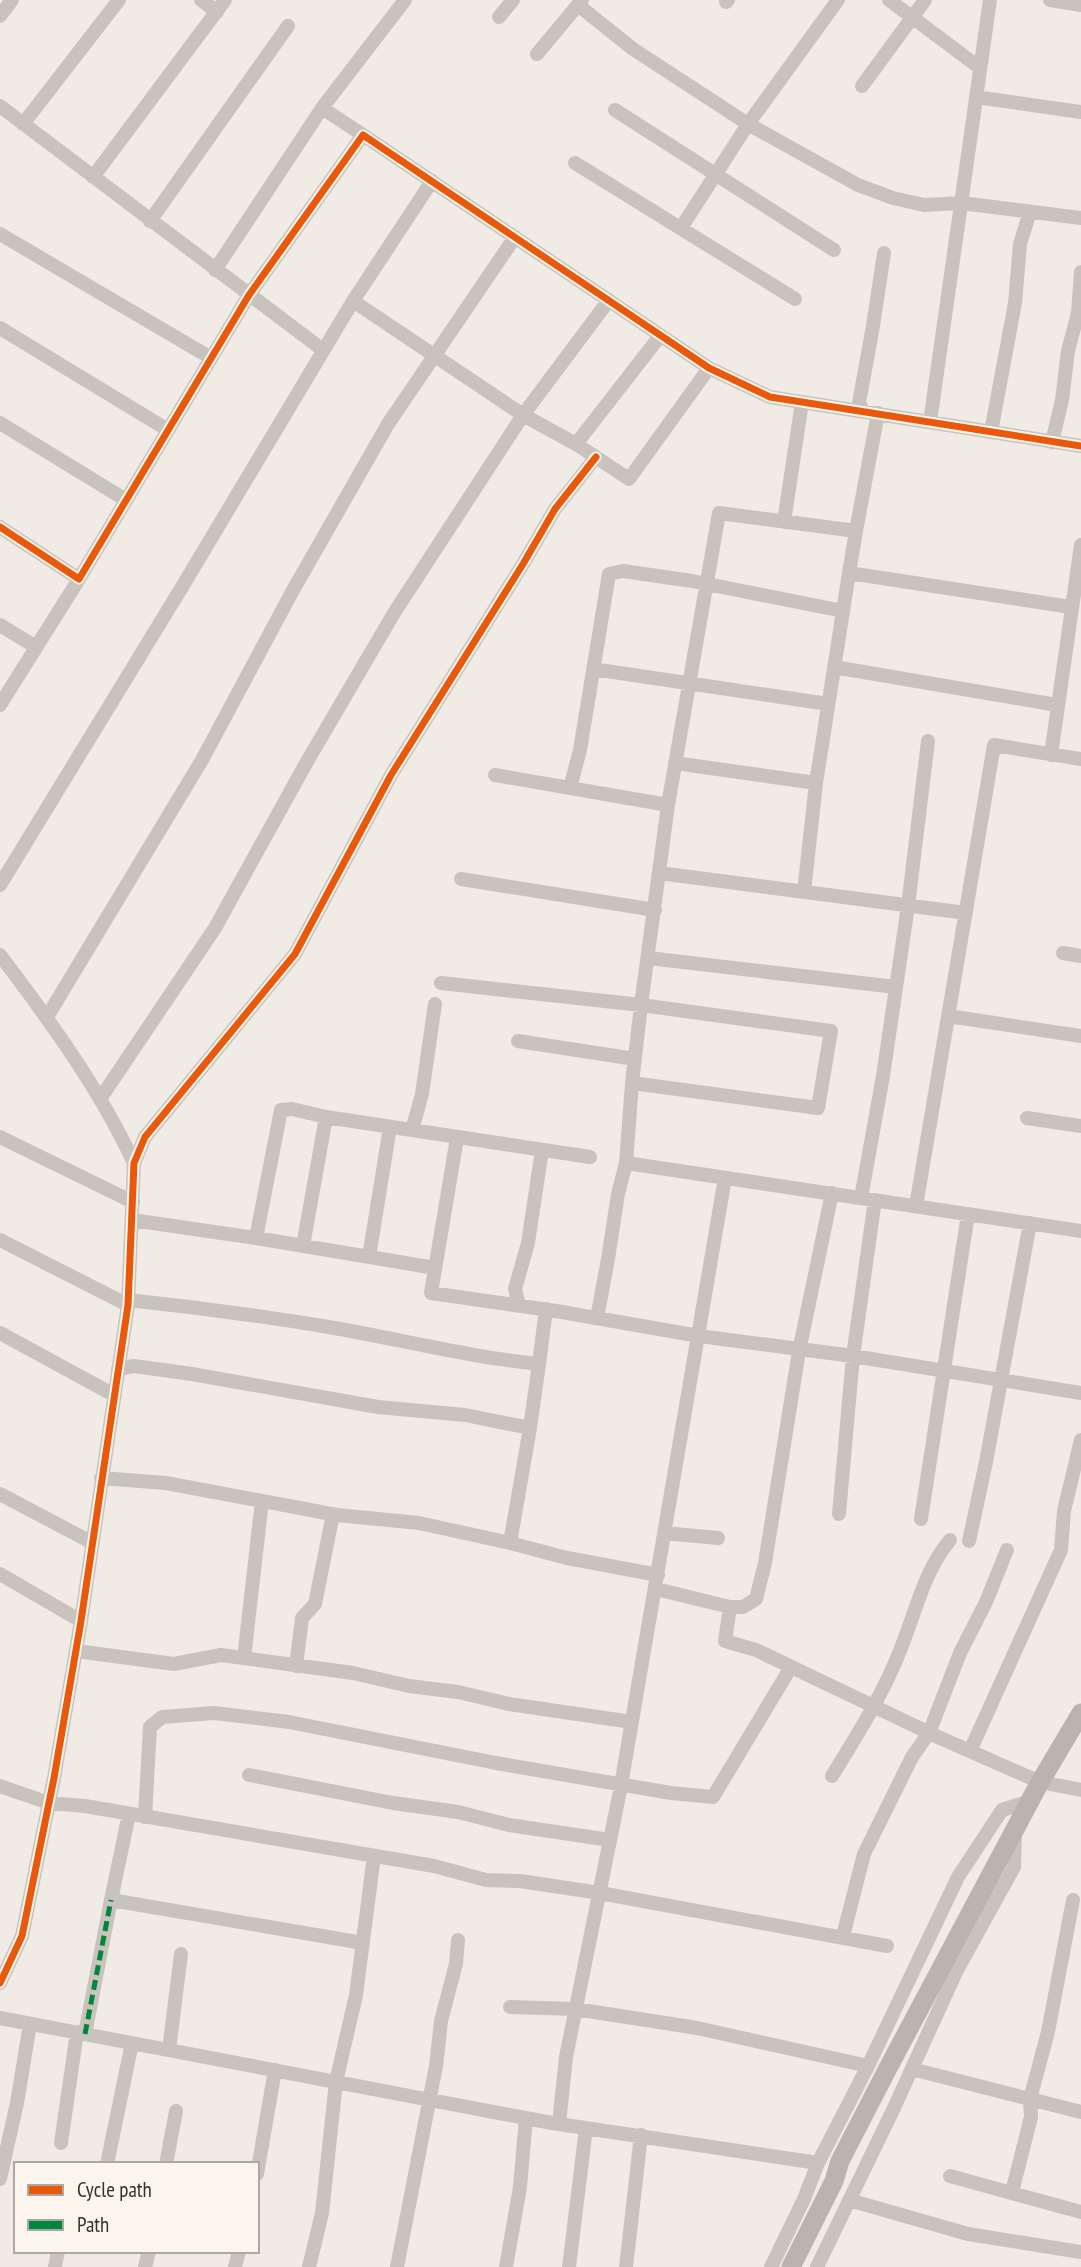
<svg xmlns="http://www.w3.org/2000/svg" width="1081" height="2267" font-family="'PT Sans Narrow',sans-serif">
<style>
.lines{fill:none;stroke-linecap:round;stroke-linejoin:round}
.street{stroke:#c9c3be;stroke-width:14}
.secondary{stroke:#bab3ae;stroke-width:19}
.quiet{stroke:#00873e;stroke-width:5;stroke-dasharray:10 5;stroke-linecap:butt}
.cycleway-casing{stroke:#fbf5ee;stroke-width:11}
.cycleway{stroke:#e8590c;stroke-width:7}
</style>
<rect width="100%" height="100%" fill="#f0ebe5"/>
<g class="lines">
<path class="street" d="M201 0 217 12
M889 0 980 68
M1050 0 1081 5
M726 2 728 0
M578 5 633 49 748 124 858 185 893 198 924 205 961 203 1081 218
M0 16 12 0
M499 17 513 0
M537 54 582 0
M862 86 925 0
M976 97 1081 112
M0 106 323 350
M322 108 363 135
M615 110 834 250
M23 124 119 0
M575 163 795 299
M93 177 225 0
M150 221 288 26
M681 228 748 124 838 0
M0 234 211 358
M215 270 322 108 405 0
M353 301 523 415 576 444 629 479 709 368
M0 328 168 430
M863 411 859 403 873 326 884 253
M930 422 990 0
M0 423 126 500
M991 432 1015 303 1020 244 1030 212
M1052 442 1062 400 1068 351 1078 313 1081 272
M576 444 660 336
M784 522 802 402
M0 527 79 579 249 295 363 135 709 368 770 397 1081 446
M849 573 856 531
M0 625 36 647
M834 667 1057 705
M593 669 828 704
M0 705 79 579
M1051 755 1081 545
M675 763 816 783
M495 775 668 805
M570 788 580 750 609 574 623 571 692 581 843 611
M659 873 966 913
M461 879 655 910
M0 885 182 587 353 301 432 181
M804 892 816 783 849 573 1071 607
M1063 953 1081 956
M0 955C50 1021 99 1088 134 1163
M648 958 896 987
M441 983 641 1005 831 1031 818 1108 632 1083
M948 1016 1081 1036
M47 1017 202 760 292 592 388 424 515 237
M518 1041 635 1059
M100 1099 215 928 305 765 394 613 523 415 609 300
M1027 1118 1081 1126
M412 1130 422 1094 435 1004
M0 1137 133 1202
M457 1138 431 1293 556 1311 699 1336 853 1356 1081 1393
M626 1163 1081 1231
M861 1198 883 1076 908 906 928 741
M916 1206 994 745 1081 759
M132 1220 256 1238 435 1268
M256 1238 281 1110 292 1109 326 1117 590 1157
M0 1240 128 1305
M303 1246 326 1117
M369 1257 390 1127
M128 1300C195 1307 262 1316 329 1327 399 1339 468 1357 539 1364L546 1309
M519 1305 515 1289 528 1243 542 1150
M597 1318 608 1259 618 1194 626 1163 632 1083 641 1005 668 805 719 513 856 531 878 413
M0 1333 114 1395
M118 1369 134 1366 192 1374 378 1407 465 1415 530 1428 539 1364
M101 1478 166 1483 337 1515 419 1523 510 1543 530 1428
M0 1494 91 1542
M839 1514 853 1356 875 1200
M921 1519 968 1214
M664 1533 718 1538
M969 1541 986 1462 1030 1223
M510 1543 567 1558 658 1575
M0 1574 81 1621
M656 1589 730 1607H743L756 1599 765 1563 799 1351 832 1193
M730 1607 725 1641 756 1650 938 1737 1040 1782 1081 1790
M76 1651 174 1664 221 1655 353 1673 409 1686 458 1692 509 1704 632 1722
M244 1658 262 1501
M296 1666 302 1618 315 1604 333 1514
M970 1751 1061 1550 1064 1511 1081 1440
M249 1775 393 1803 458 1812 509 1825 610 1840
M832 1776C857 1735 884 1693 901 1648 916 1611 924 1571 950 1540
M0 1786 49 1803 85 1806 434 1866 486 1880 520 1881 600 1893 887 1946
M129 1814 111 1900 363 1943
M145 1817 150 1727 162 1717 214 1713 289 1722 496 1763 671 1793 713 1797 791 1667
M843 1936 864 1854 912 1757 929 1733 960 1653 986 1602 1007 1550
M0 1983 22 1936 54 1778 81 1621 128 1305 134 1163 145 1137 295 954 391 775 523 564 555 509 596 457
M510 2007 575 2009 646 2020 697 2028 868 2066
M0 2018 552 2123 818 2163
M85 2034 111 1900
M169 2050 181 1954
M912 2069 1081 2112
M559 2124 566 2057 620 1791 725 1178
M61 2143 77 2032
M107 2164 132 2043
M166 2164 176 2111
M257 2174 275 2070
M950 2176 1081 2212
M0 2179 17 2103 30 2024
M1012 2192 1031 2117 1030 2099 1048 2032 1073 1900
M849 2200 968 2234 1081 2252
M55 2267 58 2251
M145 2267 149 2251
M235 2267 239 2251
M309 2267 322 2213 336 2082 356 1995 374 1856
M397 2267 436 2066 441 2021 456 1964 458 1940
M506 2267 520 2187 526 2118
M569 2267 586 2128
M626 2267 641 2135
M771 2267 804 2199 818 2163 868 2066 958 1877 1002 1810 1030 1801
M817 2267 893 2110 957 1970 1014 1867 1015 1831"/>
<path class="secondary" d="M791 2267 834 2181 840 2161 887 2070 1040 1782 1081 1713"/>
<path class="quiet" d="M85 2034 111 1900"/>
<g class="cycleway-casing">
<path id="cycleway" d="M0 527 79 579 249 295 363 135 709 368 770 397 1081 446
M0 1983 22 1936 54 1778 81 1621 128 1305 134 1163 145 1137 295 954 391 775 523 564 555 509 596 457"/>
</g>
<use href="#cycleway" class="cycleway"/>
</g>
<rect x="14" y="2162" width="245" height="91" fill="#fbf5ee" stroke="#aea6a0" stroke-width="2"/>
<rect x="28" y="2185" width="35" height="10" fill="#e8590c" stroke="#aea6a0" stroke-width="2"/>
<text x="77" y="2197" font-size="21" fill="#3b302b">Cycle path</text>
<rect x="28" y="2220" width="35" height="10" fill="#00873e" stroke="#aea6a0" stroke-width="2"/>
<text x="77" y="2232" font-size="21" fill="#3b302b">Path</text>
</svg>
